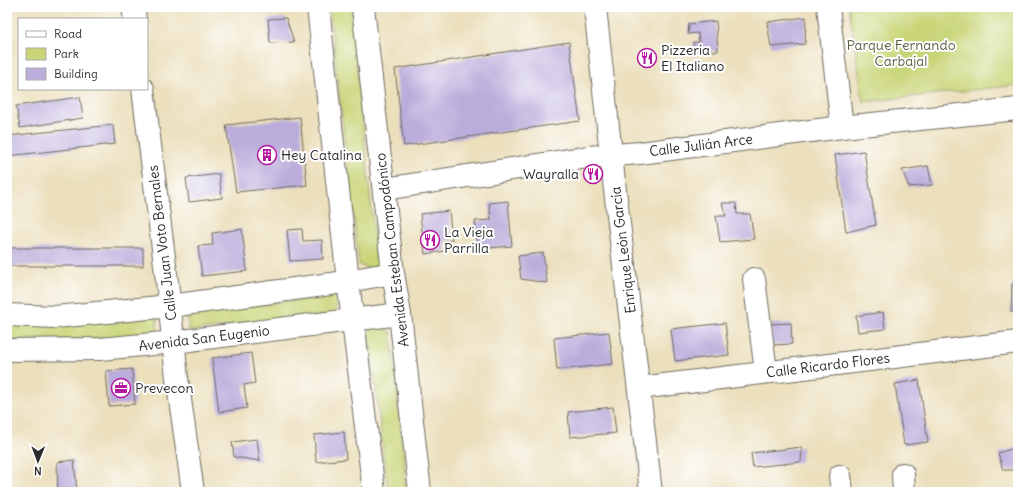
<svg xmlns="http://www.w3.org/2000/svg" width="1025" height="499" font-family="Delius,sans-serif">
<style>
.green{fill:#c8d475;stroke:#7a8050}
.building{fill:#bbaddb}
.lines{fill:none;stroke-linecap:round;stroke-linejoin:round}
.minor-casing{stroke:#6e6a5e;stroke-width:24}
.minor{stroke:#fff;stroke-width:22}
.labels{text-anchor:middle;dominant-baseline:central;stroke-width:4;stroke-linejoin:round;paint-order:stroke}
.park-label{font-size:14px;fill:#5a5e41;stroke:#fff}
.poi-label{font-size:14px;fill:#2b2b2b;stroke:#fff;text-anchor:start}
.street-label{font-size:14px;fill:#2b2b2b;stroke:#fff}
</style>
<rect width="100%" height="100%" fill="#fff"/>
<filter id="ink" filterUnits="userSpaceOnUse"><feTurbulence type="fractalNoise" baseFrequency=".025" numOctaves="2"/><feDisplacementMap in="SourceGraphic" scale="8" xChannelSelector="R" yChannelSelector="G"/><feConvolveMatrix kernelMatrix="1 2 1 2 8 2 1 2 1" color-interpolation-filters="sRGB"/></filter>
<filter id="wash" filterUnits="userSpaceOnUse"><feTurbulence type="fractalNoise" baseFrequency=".012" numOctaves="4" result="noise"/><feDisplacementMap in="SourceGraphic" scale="16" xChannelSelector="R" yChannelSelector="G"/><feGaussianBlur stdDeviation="0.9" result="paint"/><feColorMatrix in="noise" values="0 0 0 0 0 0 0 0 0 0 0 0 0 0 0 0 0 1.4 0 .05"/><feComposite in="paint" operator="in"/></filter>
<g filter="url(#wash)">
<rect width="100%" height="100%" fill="#ebdfbc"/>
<path class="green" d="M329 7H351L377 264 371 269 359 265Z
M849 7H1018V85L863 102Z
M335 296 337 314 189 331 187 313Z
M157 316V335L34 342 7 339V325Z
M374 326H382L391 332 407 492H388L369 331Z"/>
<g id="blocks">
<path class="building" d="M806 17 805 44 771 47 767 22Z
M286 18 294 42 270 43 268 19Z
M716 21 718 51 694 50 693 42H699L698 33 688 34 689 24Z
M569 42 580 121 404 146 395 69Z
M80 97 83 118 20 128 16 106Z
M300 117 307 185 236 192 226 125Z
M113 125 115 144 7 156V136Z
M864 151 876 225 846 232 835 155Z
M928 166 932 185 909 187 902 170Z
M219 174 222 198 189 202 186 178Z
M508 201 512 246 478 249 475 221 491 220 489 203Z
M722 203H736L737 214H750L754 239 720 242 716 216H726Z
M449 211 452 240 445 241 446 251 425 254 420 214Z
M242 229 247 271 202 276 198 246 213 245 212 233Z
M302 229 303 241 322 240 323 259 290 261 287 230Z
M7 248H143V266H7Z
M543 253 547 283 521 279 518 256Z
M1012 284 1018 285V312H1011Z
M883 312 885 329 858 332 856 316Z
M725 323 729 355 675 361 671 329Z
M791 323 792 344 772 345 771 324Z
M609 332 613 364 557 370 554 338Z
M251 353 255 383 244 385 247 408 219 412 212 358Z
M132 369 135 404 109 406 106 371Z
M919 380 928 442 904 445 895 384Z
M613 407 616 433 570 437 568 412Z
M344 432 346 459 316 462 314 435Z
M257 439 260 461 234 457 232 442Z
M802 447 801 462 753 467 751 453Z
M1018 447V470H1003L998 453Z
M74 460 77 492H58L57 462Z"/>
</g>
</g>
<g filter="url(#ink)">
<use href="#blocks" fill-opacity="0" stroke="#6e6a5e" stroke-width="1"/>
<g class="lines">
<g class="minor-casing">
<path id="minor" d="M133 7 135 19
M318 7 348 281 374 492
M363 7 393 273 400 314 420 492
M595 7 613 173 651 492
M828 7 842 127
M143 89 167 281 177 378 193 492
M385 189 588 157 640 153 842 127 1018 109
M754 279 766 372
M7 315 55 317 170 306 331 284 393 273
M7 350 100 349 174 342 400 314
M639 388 1018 342
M903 474 904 492
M840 476 842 492"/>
</g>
<use href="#minor" class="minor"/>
</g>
</g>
<defs>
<g id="restaurant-ring" transform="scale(1)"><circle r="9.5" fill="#fff" stroke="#b5179e" stroke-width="1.5"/><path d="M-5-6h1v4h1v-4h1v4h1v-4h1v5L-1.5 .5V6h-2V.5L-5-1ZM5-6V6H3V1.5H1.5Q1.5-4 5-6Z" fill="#b5179e"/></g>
<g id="building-ring" transform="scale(1)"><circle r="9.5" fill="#fff" stroke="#b5179e" stroke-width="1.5"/><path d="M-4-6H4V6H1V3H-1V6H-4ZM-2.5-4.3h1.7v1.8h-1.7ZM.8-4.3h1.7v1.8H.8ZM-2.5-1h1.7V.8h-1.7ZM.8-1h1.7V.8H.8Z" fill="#b5179e"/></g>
<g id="office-ring" transform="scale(1)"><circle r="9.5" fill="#fff" stroke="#b5179e" stroke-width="1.5"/><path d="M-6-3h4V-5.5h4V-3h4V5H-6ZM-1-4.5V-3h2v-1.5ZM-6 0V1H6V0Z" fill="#b5179e"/></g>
</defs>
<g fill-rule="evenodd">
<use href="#restaurant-ring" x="647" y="58"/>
<use href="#building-ring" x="267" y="155"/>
<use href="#restaurant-ring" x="593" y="174"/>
<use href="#restaurant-ring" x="430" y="240"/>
<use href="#office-ring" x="121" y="388"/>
</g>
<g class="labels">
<g class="park-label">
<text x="901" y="45">Parque Fernando<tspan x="901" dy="16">Carbajal</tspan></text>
</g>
<g class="poi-label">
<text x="661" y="50">Pizzeria<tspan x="661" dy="16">El Italiano</tspan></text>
<text x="281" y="155">Hey Catalina</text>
<text x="579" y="174" text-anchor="end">Wayralla</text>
<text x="444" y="232">La Vieja<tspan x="444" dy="16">Parrilla</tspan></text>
<text x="135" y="388">Prevecon</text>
</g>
<g class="street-label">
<text transform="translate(701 145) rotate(-7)">Calle Julián Arce</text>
<text transform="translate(162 243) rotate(-97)">Calle Juan Voto Bernales</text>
<text transform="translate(392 250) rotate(-97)">Avenida Esteban Campodónico</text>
<text transform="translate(623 250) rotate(-97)">Enrique León García</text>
<text transform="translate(204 338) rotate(-7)">Avenida San Eugenio</text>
<text transform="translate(828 365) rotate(-7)">Calle Ricardo Flores</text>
</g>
</g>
<rect width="1025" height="499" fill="none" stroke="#fff" stroke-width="24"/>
<rect x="18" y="18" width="130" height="72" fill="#ffffff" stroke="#aaaaaa"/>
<rect x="26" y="31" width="20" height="6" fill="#ffffff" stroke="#aaaaaa"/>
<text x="54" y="38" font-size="12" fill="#2b2b2b">Road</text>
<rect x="26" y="48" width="20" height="12" fill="#c8d475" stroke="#aaaaaa"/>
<text x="54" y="58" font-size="12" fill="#2b2b2b">Park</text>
<rect x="26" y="68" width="20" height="12" fill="#bbaddb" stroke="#aaaaaa"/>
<text x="54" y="78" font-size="12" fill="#2b2b2b">Building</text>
<g transform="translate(38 461) rotate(181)" stroke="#ffffff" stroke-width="3" paint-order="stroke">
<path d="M0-3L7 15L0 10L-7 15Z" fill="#2b2b2b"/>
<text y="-6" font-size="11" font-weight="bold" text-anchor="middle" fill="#2b2b2b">N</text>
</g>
</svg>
